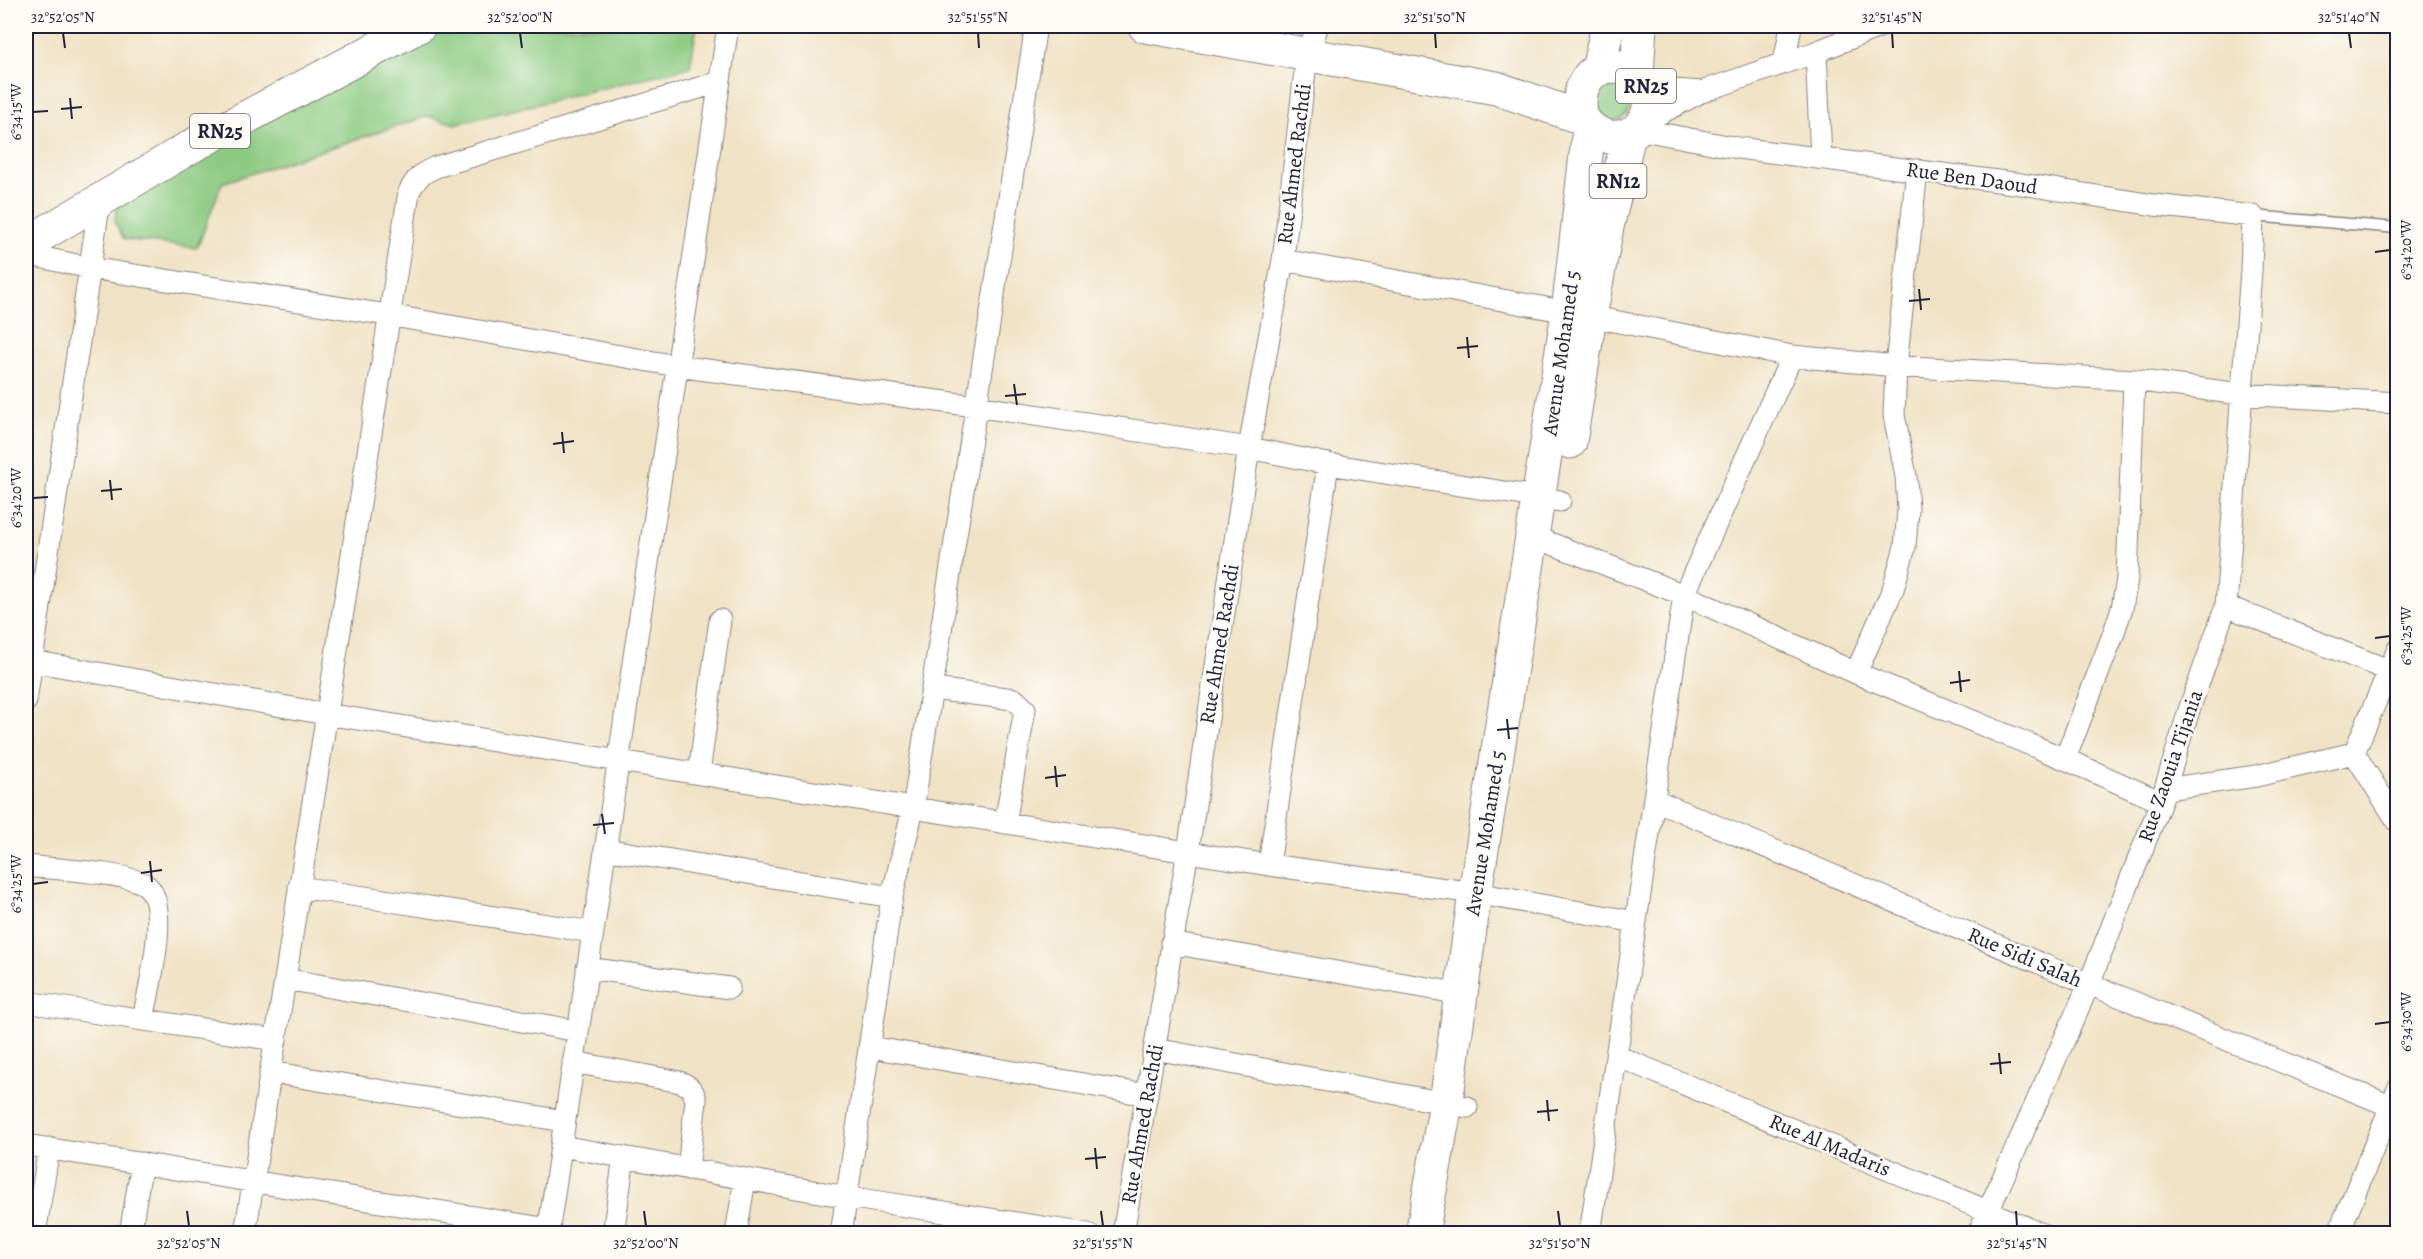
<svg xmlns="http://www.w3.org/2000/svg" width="2423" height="1259" font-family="Alegreya,serif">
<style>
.green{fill:#8dcb82;stroke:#58765e;stroke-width:1.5}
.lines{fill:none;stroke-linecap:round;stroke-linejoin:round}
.service-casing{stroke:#898280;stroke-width:13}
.minor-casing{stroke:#898280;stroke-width:23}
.primary-casing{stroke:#898280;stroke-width:35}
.service{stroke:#fff;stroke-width:10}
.minor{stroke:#fff;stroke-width:21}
.primary{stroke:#fff;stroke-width:33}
.ticks{fill:none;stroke:#22223b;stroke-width:2}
.labels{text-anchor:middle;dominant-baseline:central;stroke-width:5;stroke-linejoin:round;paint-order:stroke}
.shield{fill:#fdfcf7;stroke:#646373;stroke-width:1.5}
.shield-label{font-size:20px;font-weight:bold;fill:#22223b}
.street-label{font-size:21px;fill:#22223b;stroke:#fdfcf7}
.neatline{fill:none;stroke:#22223b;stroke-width:2}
.ticks-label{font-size:15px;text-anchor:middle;fill:#22223b}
</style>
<rect width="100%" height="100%" fill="#fdfcf7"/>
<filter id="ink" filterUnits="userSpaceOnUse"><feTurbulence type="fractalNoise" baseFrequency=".0167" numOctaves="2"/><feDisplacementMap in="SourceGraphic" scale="12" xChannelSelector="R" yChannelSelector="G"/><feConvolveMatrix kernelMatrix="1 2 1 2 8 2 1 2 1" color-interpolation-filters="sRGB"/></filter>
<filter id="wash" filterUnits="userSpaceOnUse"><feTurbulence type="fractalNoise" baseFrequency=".008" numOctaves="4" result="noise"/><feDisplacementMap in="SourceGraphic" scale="24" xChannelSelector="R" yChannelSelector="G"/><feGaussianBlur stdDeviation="1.35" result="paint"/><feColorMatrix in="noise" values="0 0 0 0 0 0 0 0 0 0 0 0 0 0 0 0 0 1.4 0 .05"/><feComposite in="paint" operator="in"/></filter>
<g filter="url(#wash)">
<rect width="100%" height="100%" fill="#f0e2c4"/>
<path class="green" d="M432 26H697L690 67 455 124 428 116 222 183 197 248 124 239 115 222 118 189Z
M1596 104a17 17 0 1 1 34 0a17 17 0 1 1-34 0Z"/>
</g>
<g filter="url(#ink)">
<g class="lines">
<g class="service-casing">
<path id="service" d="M2253 216 2398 228"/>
</g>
<g class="minor-casing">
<path id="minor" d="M1816 52 1821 158
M1784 63 1791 26
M1647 88 1701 92
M1644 122 1701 92 1816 52 1881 26
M1637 129 1738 148 2021 184 2154 205 2253 216 2251 271 2226 606 2190 707 2161 802 2089 984 1978 1234
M26 254 90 268 388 315 677 366 975 406 1249 448 1328 464 1560 501
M1283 260 1568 312 1792 356 1896 366 2134 380 2240 394 2398 403
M1534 537 1684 595 1856 673 2065 759 2161 802
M2226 606 2398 674
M26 660 326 714 1269 865 1475 893 1636 922
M1856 673 1893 589 1905 547 1908 510 1906 476 1894 415 1896 366 1917 170
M932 689 1014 699 1025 709 1005 823
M26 701 100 199
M2354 753 2398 649
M2354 753 2398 822
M2065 759 2113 635 2122 608 2127 579 2134 380
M699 773 720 620
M2166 789 2256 776 2354 753
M1655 800 2089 984 2398 1109
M605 849 892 897
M1269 865 1328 464
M26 866C50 869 130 872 147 886 171 907 148 991 143 1020
M299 887 593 932
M1171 943 1462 994
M587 968 729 988
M285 979 578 1031
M26 1002 276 1040
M870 1047 1147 1095
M1155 1049 1467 1107
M1617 1056 2042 1234
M573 1062 675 1081C687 1083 693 1088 696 1100L688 1169
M270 1072 564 1121
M26 1145 549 1229
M561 1146 847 1197 1088 1234
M35 1234 49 1148
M130 1234 142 1163
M245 1234 409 192C416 178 422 173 436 167L719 82
M548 1234 728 26
M613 1234 624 1157
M736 1234 745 1179
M841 1234 892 897 913 809 1036 26
M1123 1234 1188 851 1249 448 1283 260 1307 54 1318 26
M1590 1234 1684 595 1792 356
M2338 1234 2398 1089"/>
</g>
<g class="primary-casing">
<path id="primary" d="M1145 26 1496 88 1582 118C1614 163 1671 120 1641 79 1635 71 1623 66 1612 66 1584 67 1576 95 1582 118
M1598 70 1608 26
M1637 74 1640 26
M26 244 192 146 419 26
M1570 442 1590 316 1607 227 1629 135
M1422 1234 1446 1103 1475 893 1568 312 1589 128"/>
</g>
<use href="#service" class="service"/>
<use href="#minor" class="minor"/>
<use href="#primary" class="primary"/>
</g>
</g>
<path class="ticks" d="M63 33 65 48M520 33 522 48M978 33 979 48M1435 33 1436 48M1892 33 1893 48M2349 33 2351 48M70 98 72 119M61 109 82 107M33 112 48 111M2375 252 2390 250M1919 289 1921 310M1909 301 1930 299M1467 337 1469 358M1457 348 1478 346M1014 384 1017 405M1005 396 1026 394M562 432 564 453M553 444 574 441M110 480 112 500M101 491 122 489M33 498 48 497M2375 638 2390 636M1959 671 1961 692M1950 683 1970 680M1507 719 1509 739M1497 730 1518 728M1055 766 1057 787M1045 778 1066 775M602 814 605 834M593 825 614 823M150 861 152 882M141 873 162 870M33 884 48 882M2375 1024 2390 1022M1999 1053 2001 1074M1990 1064 2011 1062M1547 1100 1549 1121M1537 1112 1558 1110M1095 1148 1097 1169M1085 1159 1106 1157M187 1211 189 1226M644 1211 646 1226M1101 1211 1103 1226M1558 1211 1560 1226M2016 1211 2017 1226"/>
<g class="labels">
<g class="shield">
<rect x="1616" y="69" width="60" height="34" rx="4.5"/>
<rect x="190" y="114" width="60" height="34" rx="4.5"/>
<rect x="1589.5" y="164" width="57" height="34" rx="4.5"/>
</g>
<g class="shield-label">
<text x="1646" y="86">RN25</text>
<text x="220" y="131">RN25</text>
<text x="1618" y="181">RN12</text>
</g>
<g class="street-label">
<text transform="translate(1294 164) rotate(-83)">Rue Ahmed Rachdi</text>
<text transform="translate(1972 178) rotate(8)">Rue Ben Daoud</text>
<text transform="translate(1561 353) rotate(-82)">Avenue Mohamed 5</text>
<text transform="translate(1219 644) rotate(-81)">Rue Ahmed Rachdi</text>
<text transform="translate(2170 766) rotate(-71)">Rue Zaouia Tijania</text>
<text transform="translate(1485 833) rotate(-81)">Avenue Mohamed 5</text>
<text transform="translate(2025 957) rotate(23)">Rue Sidi Salah</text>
<text transform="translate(1142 1124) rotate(-80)">Rue Ahmed Rachdi</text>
<text transform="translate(1830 1145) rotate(23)">Rue Al Madaris</text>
</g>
</g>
<rect width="2423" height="1259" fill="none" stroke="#fdfcf7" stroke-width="66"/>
<rect x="33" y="33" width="2357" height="1193" class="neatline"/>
<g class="ticks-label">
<text x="63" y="22">32°52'05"N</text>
<text x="520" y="22">32°52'00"N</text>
<text x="978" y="22">32°51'55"N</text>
<text x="1435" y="22">32°51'50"N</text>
<text x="1892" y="22">32°51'45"N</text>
<text x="2349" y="22">32°51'40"N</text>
<text transform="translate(16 112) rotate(-90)" y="5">6°34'15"W</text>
<text transform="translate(2406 250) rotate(-90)" y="5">6°34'20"W</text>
<text transform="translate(16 498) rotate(-90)" y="5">6°34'20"W</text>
<text transform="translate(2406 636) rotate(-90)" y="5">6°34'25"W</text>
<text transform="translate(16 884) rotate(-90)" y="5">6°34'25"W</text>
<text transform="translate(2406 1022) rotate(-90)" y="5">6°34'30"W</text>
<text x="189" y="1248">32°52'05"N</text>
<text x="646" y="1248">32°52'00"N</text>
<text x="1103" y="1248">32°51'55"N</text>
<text x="1560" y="1248">32°51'50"N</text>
<text x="2017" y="1248">32°51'45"N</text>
</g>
</svg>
